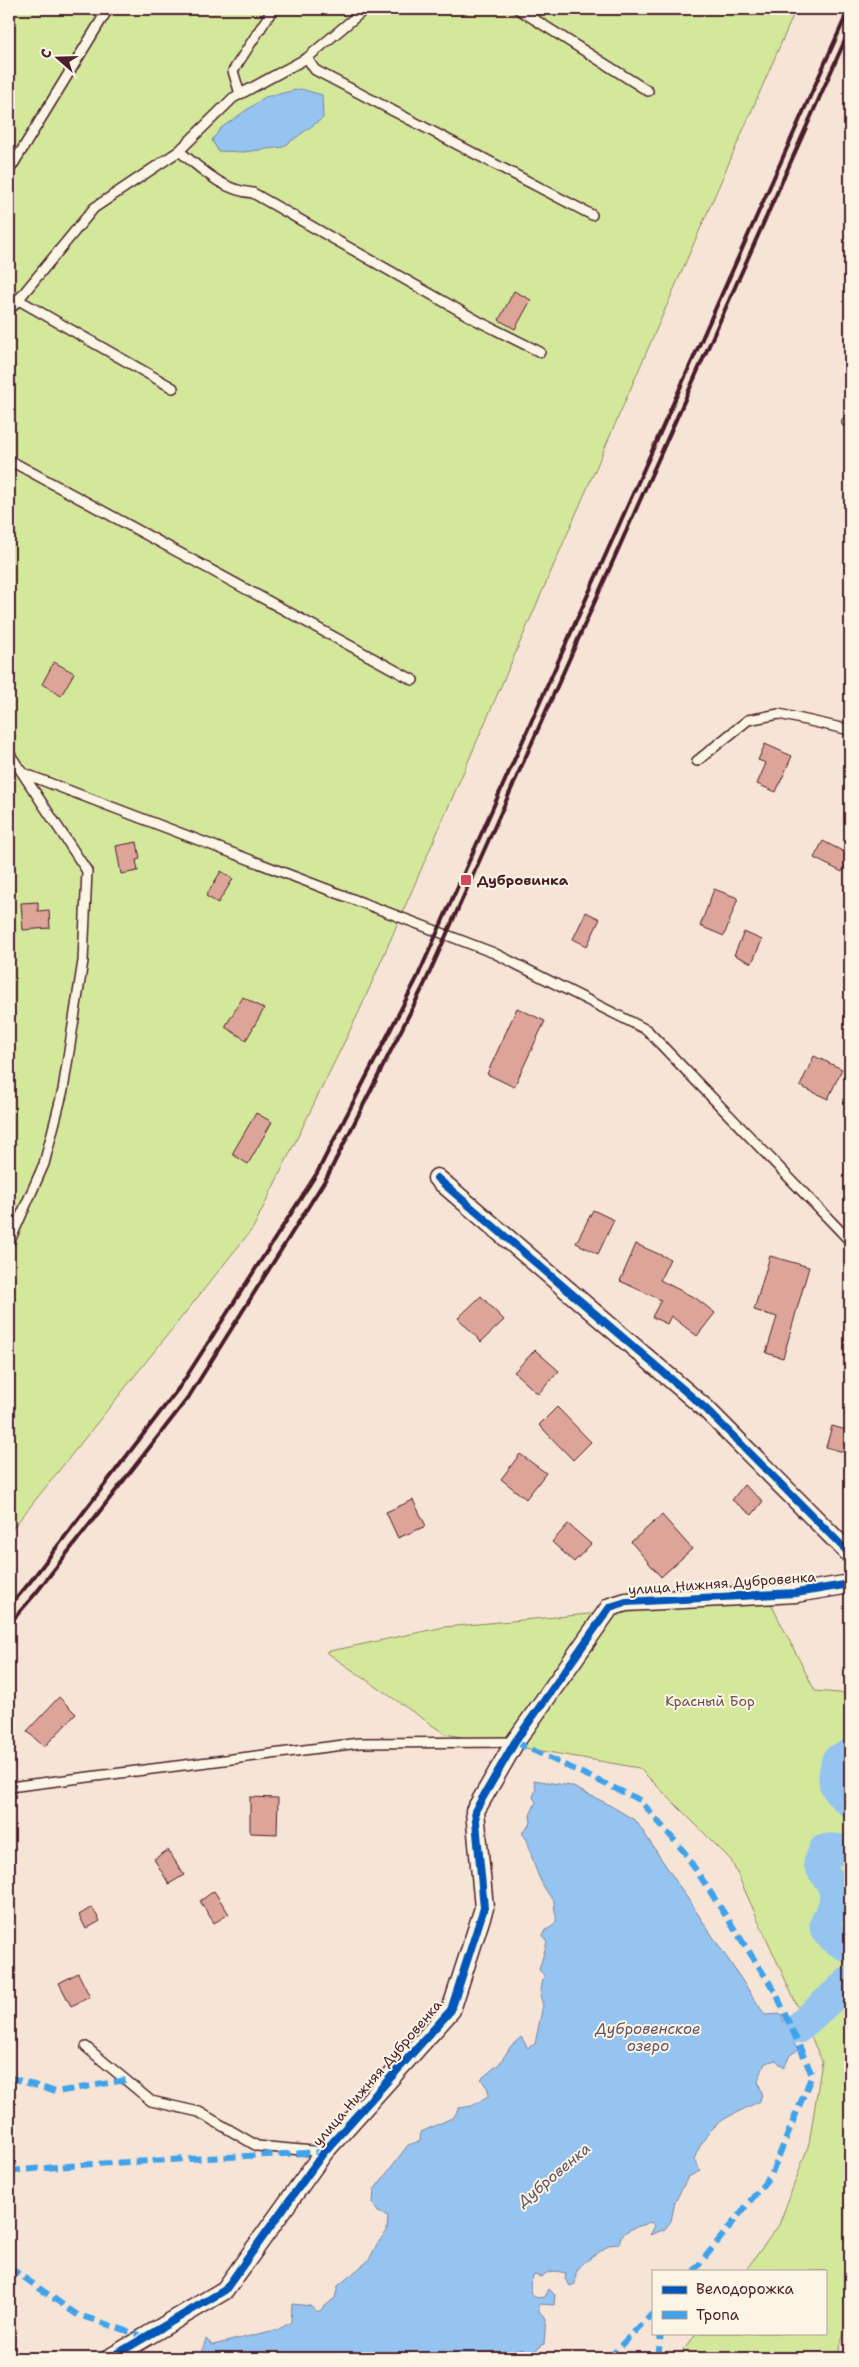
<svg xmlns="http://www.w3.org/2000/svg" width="859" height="2367" font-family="'Shantell Sans',sans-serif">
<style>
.green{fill:#d4e89c;stroke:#8f8464}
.water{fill:#96c4f0;stroke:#7882a1}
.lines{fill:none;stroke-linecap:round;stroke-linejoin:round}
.river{stroke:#96c4f0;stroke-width:31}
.building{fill:#dda499;stroke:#4a1f2b}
.service-casing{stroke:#4a1f2b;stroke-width:12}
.minor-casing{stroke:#4a1f2b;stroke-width:21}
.service{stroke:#fcf5e5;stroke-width:9}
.minor{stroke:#fcf5e5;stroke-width:18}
.rail{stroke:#4a1f2b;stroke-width:4}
.quiet{stroke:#40a2eb;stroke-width:6;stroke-dasharray:12 6;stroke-linecap:butt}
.cycleway-casing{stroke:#fcf5e5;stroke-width:11}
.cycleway{stroke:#0057b8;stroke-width:8}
.poi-dot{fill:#d1495b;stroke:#fcf5e5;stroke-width:2}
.labels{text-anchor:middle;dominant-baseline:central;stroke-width:4;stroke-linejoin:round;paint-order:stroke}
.poi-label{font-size:14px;font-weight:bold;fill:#4a1f2b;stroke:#fcf5e5;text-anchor:start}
.street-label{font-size:14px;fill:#4a1f2b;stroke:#fcf5e5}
.park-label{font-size:14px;fill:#6c5147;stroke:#fcf5e5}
.water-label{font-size:15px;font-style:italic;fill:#615166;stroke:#fcf5e5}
</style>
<rect width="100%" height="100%" fill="#f6e5d6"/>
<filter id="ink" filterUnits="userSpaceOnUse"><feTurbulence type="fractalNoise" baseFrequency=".02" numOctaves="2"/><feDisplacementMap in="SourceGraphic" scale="10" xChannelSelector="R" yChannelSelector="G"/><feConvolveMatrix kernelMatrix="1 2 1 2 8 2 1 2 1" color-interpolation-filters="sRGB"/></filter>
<g filter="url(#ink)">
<path class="green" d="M9 9H796L359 1012 253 1228 9 1533Z
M768 1598 815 1691 850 1694V2311L837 2358H677L697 2333H825V2271H745L779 2225 809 2144 822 2061 731 1860 639 1768 445 1734 326 1652 444 1627Z"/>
<path class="water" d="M301 89 322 95 323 118 283 147 243 152 218 151 212 140 221 128 265 97Z
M534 1780 571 1786 606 1803 636 1821 765 2015 781 2014 789 2036 798 2050 790 2055 784 2068 776 2060 765 2063 758 2081 762 2093 760 2101C724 2120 711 2119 694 2159L700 2171 688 2177 675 2202 671 2221 665 2229 650 2235 655 2226 650 2222 629 2230 621 2236 619 2244 609 2245 581 2265 576 2273 575 2284 570 2286 565 2279 566 2273C556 2271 550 2269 541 2277L534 2275 530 2284 532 2294 537 2298 545 2297 549 2289 555 2295 554 2305 539 2304V2312L546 2318 544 2344 532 2353 521 2349 511 2352 506 2358H193L201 2353 206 2339 213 2345 279 2329 291 2322 292 2304 311 2306 318 2312 335 2298 338 2286 369 2260 377 2244 387 2231 388 2216 378 2212 373 2204 374 2190 408 2145 420 2141 421 2132 454 2117 459 2108 472 2106 488 2096V2089L481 2079 500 2063 511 2046 521 2037 528 2048 535 2044 543 2005 540 1995 544 1975 539 1970 547 1942 543 1936 545 1930C564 1923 553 1914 554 1901 542 1887 536 1872 531 1854 527 1843 531 1844 522 1833L531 1823 530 1815 536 1802 533 1797 536 1789Z"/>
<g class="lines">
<path class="river" d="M850 1754 837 1760C832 1782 831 1788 850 1802
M850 1848C841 1853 833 1846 824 1850L819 1863C822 1873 831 1879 834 1890 840 1922 801 1923 850 1948
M798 2028 850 1981"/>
</g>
<path class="building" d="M514 291 531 300 515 329 499 320Z
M54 662 74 673 61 696 42 684Z
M765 744 792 756 776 792 757 784 766 763 758 760Z
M823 841 850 855 842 872 814 858Z
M137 842 140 859 136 860 138 871 121 874 116 846Z
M221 871 233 879 218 903 206 896Z
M714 889 738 898 724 936 700 926Z
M38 902V911L49 910 50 928 23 930 21 903Z
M586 912 600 919 587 946 573 939Z
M744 932 762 940 752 963 734 955Z
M243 997 264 1009 246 1040 225 1027Z
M517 1008 545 1021 514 1087 487 1074Z
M814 1056 842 1069 828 1099 800 1086Z
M256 1113 272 1122 248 1164 232 1154Z
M593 1210 614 1220 598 1254 576 1243Z
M636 1244 670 1259 660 1280 697 1299 715 1313 697 1336 671 1316 667 1324 652 1317 661 1300 620 1281Z
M770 1256 809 1267 783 1358 766 1353 777 1317 754 1310Z
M481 1296 504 1320 481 1342 458 1318Z
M535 1350 559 1371 538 1394 514 1372Z
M557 1407 591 1442 573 1460 539 1425Z
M832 1426 850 1431V1454L826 1447Z
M520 1454 546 1473 526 1499 501 1479Z
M744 1485 763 1501 752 1515 732 1500Z
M413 1500 426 1526 398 1538 386 1512Z
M662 1515 692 1549 661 1577 631 1542Z
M568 1524 591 1544 574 1562 552 1542Z
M59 1697 76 1714 44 1747 27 1731Z
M250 1797 278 1798 277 1834 250 1833Z
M168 1850 184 1875 169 1884 154 1859Z
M214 1891 229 1914 214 1923 200 1901Z
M92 1907 100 1921 86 1929 79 1915Z
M78 1973 90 1997 71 2006 59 1983Z"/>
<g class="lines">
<g class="service-casing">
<path id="service" d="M518 9 648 91
M307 58 315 70 592 215
M240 94 233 71 273 9
M179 151C203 170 222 190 253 193L478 321 540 352
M9 171 108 9
M17 299 173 388
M9 311 94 208 179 151 233 98 307 58 365 9
M847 422 850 423
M9 460 413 680
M9 753 87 871 83 961 63 1090 44 1164 9 1243
M697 761 748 720 779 714 850 730
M23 773 494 953 647 1030 850 1241
M9 1787 359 1743 515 1742
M86 2047 151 2101 199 2112 257 2146 324 2152"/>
</g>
<g class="minor-casing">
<path id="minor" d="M437 1178 706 1409 850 1554
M110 2358 225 2290 324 2152 451 2010 484 1908 475 1811 515 1742 610 1607 626 1602 796 1593 850 1584"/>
</g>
<use href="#service" class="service"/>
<use href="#minor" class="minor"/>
<path class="rail" d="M9 1607 30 1582 181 1385 317 1173 417 978 849 9
M9 1624 36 1593 188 1398 327 1177 424 985 850 29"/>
<path class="quiet" d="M515 1742 640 1800 685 1853 776 1993 812 2075 771 2175 694 2271
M9 2077 56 2092 126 2080
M9 2171 92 2164 324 2152
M9 2267 76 2314 145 2337
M608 2358 653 2313
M658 2358 661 2333"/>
<g class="cycleway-casing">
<path id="cycleway" d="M437 1178 706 1409 850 1554
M110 2358 225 2290 324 2152 451 2010 484 1908 475 1811 515 1742 610 1607 626 1602 796 1593 850 1584"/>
</g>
<use href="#cycleway" class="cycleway"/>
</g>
</g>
<rect class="poi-dot" x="460" y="874" width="12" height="12" rx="2.5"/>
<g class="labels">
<g class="poi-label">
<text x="477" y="880">Дубровинка</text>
</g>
<g class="street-label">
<text transform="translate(722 1583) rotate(-4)">улица Нижняя Дубровенка</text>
<text transform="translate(377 2073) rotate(-49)">улица Нижняя Дубровенка</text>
</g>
<g class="park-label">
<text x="710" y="1701">Красный Бор</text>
</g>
<g class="water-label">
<text x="648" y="2029">Дубровенское<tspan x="648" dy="17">озеро</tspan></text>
<text transform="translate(554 2175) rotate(-40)">Дубровенка</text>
</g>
</g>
<rect width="859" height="2367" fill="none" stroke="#fcf5e5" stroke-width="30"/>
<rect x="15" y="15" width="829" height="2337" fill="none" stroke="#4a1f2b" stroke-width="2" filter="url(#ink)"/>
<rect x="652" y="2270" width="175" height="65" fill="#fcf5e5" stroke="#b59f9b"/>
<rect x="662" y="2286" width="25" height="8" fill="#0057b8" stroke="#b59f9b"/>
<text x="696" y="2294" font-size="15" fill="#4a1f2b">Велодорожка</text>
<rect x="662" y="2311" width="25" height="8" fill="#40a2eb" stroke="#b59f9b"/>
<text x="696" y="2320" font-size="15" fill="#4a1f2b">Тропа</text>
<g transform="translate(58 58) rotate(290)" stroke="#fcf5e5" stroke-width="4" paint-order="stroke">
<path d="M0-4L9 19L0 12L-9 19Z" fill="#4a1f2b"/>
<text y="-8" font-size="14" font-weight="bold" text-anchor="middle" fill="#4a1f2b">С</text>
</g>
</svg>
